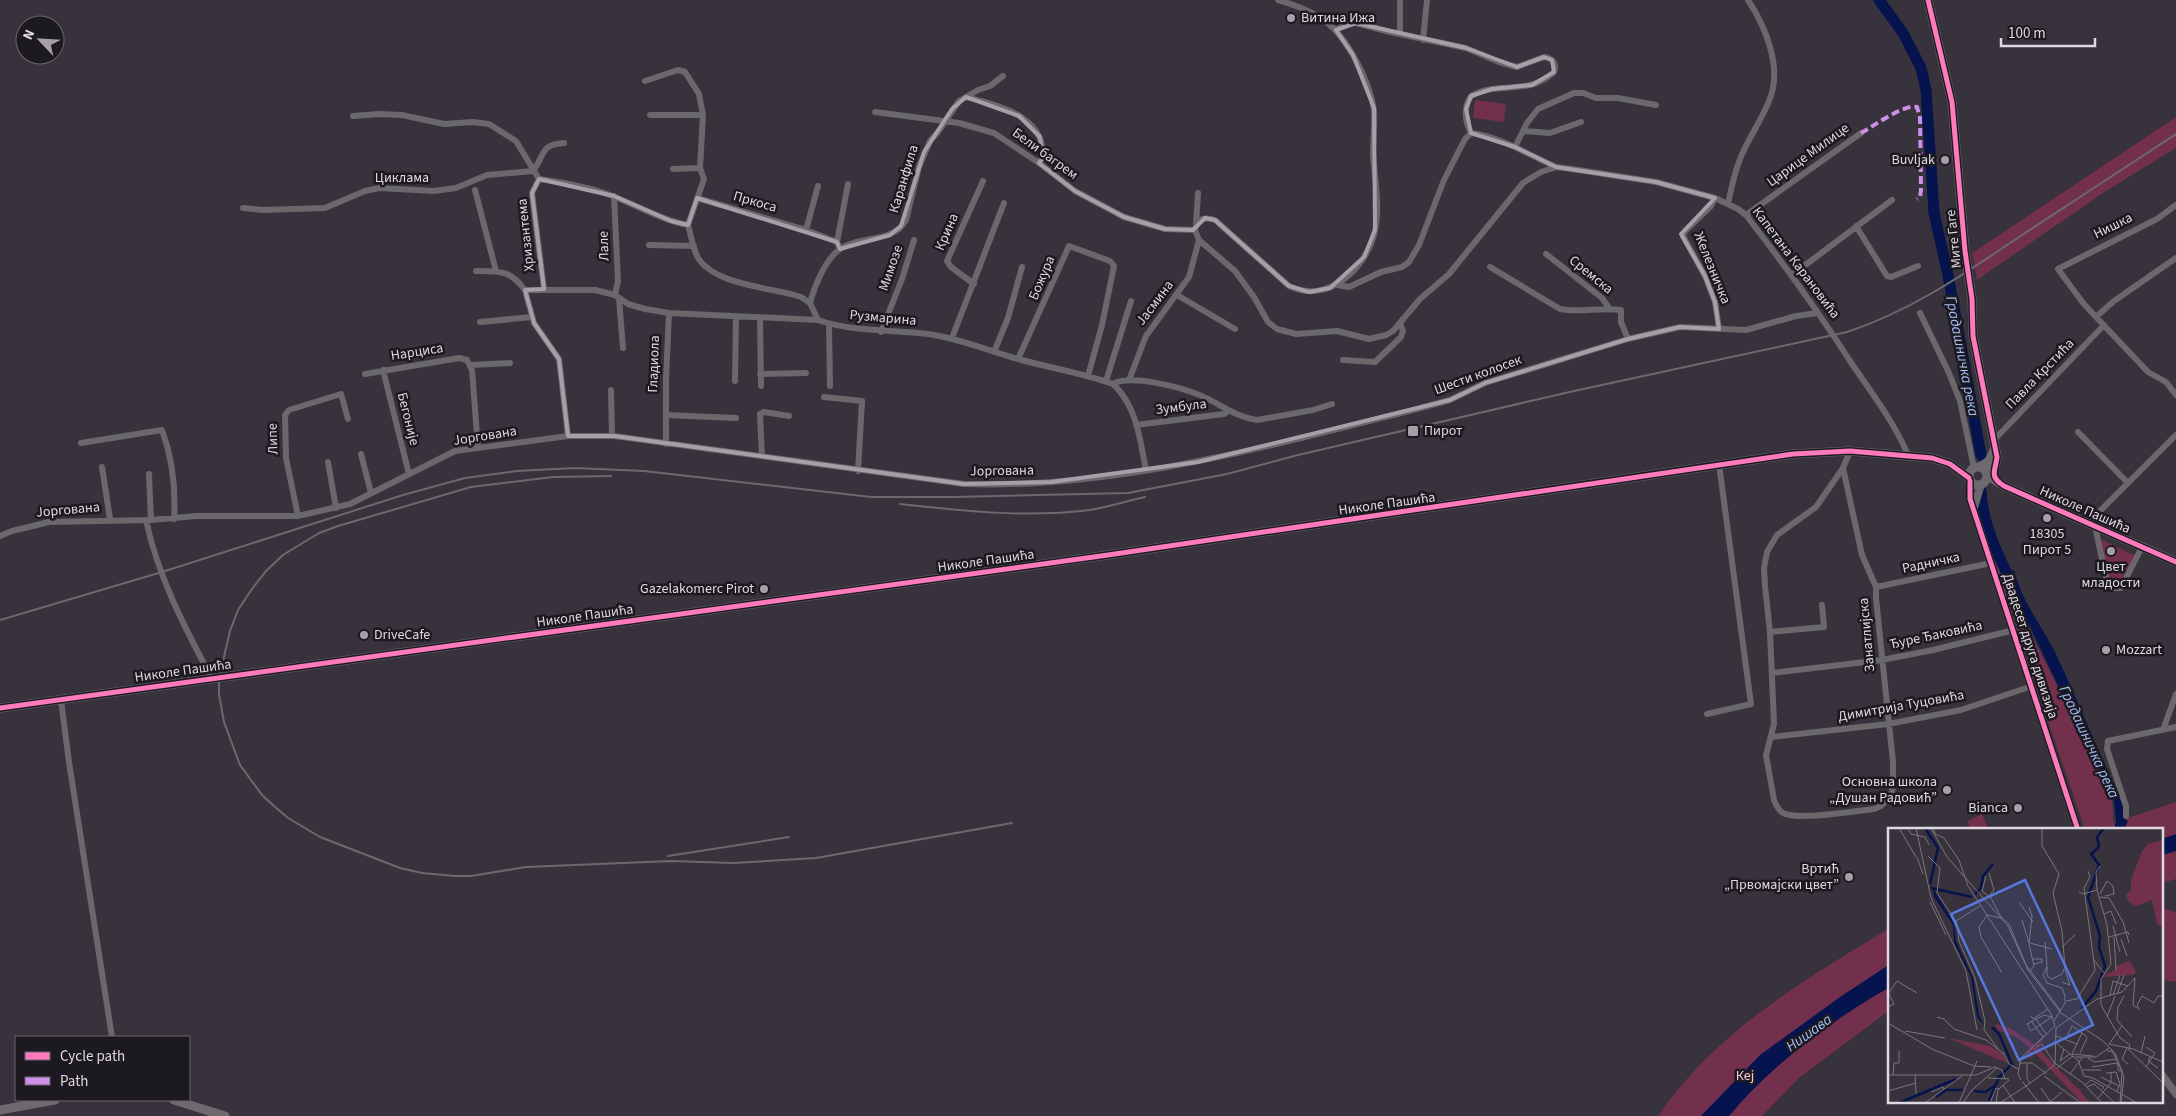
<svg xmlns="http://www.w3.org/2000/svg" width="2176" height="1116" font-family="'Source Sans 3',sans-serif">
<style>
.green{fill:#73304d}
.water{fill:#05144e}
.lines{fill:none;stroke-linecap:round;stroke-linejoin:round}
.river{stroke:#05144e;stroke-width:11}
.minor{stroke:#6b686c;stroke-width:6}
.tertiary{stroke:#6b686c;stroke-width:8}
.secondary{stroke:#6e696f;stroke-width:9}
.rail{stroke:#6c696e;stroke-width:2}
.quiet{stroke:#ce8fe9;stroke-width:4;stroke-dasharray:8 4;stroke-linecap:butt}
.cycleway-casing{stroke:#1d1920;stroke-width:8}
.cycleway{stroke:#fd7abc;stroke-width:5}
.marked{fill:none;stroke:#a49fa9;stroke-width:4;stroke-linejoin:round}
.poi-dot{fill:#a49fa9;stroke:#1d1920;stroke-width:2}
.labels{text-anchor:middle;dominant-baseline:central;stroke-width:5;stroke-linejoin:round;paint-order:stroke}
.poi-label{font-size:14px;fill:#dfd9e3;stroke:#1d1920;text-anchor:end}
.street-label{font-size:14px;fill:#dfd9e3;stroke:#1d1920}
.park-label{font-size:14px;fill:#facada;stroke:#1d1920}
.water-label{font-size:15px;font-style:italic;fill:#a2bff8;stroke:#1d1920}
.inset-river{fill:none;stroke:#05144e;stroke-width:2.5}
.inset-road{fill:none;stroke:#7a757f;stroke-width:1}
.view{fill:#5778db;fill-opacity:0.15;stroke:#5778db;stroke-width:2.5}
.inset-edge{fill:none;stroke:#dfd9e3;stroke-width:2.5}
</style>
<rect width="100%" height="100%" fill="#37323c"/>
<path class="green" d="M1475 100 1506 104 1504 122 1473 118Z
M2176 117V148L2106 191 1977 280 1972 253Z
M2098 538 2136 556 2121 587 2110 584Z
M1992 555 2111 794 2113 809V823L2176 802V879L2162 883V830H2085Z
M1982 814 1989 830H1971L1967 821Z
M2162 908 2176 912V982L2162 980Z
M1890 928V1010L1799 1078 1762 1116H1658C1716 1031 1804 980 1890 928Z"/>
<path class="water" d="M2014 570C2021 600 2041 625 2055 652 2079 703 2100 755 2123 806L2124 818 2128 821 2124 830H2114L2116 820 2113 793 2087 747 2005 574Z
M2176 834V851L2162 855V839Z
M1890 964V987C1832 1020 1771 1065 1729 1116H1701L1760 1055 1840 997Z"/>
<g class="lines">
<path class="river" d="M1879 0 1903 33 1921 68 1926 90 1934 213 1948 275 1981 455
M1981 491C1983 526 1998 555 2013 586"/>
<path class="minor" d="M1278 0C1324 13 1340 28 1361 70 1367 83 1372 96 1374 110 1375 125 1373 140 1373 155 1375 179 1380 207 1375 231 1367 268 1328 305 1289 286L1215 220C1205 217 1197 218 1195 230L1199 240 1235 271 1254 297 1268 322 1277 329 1296 334 1337 331 1369 339 1386 335 1393 331 1420 299 1449 274 1523 183 1541 172 1556 167 1572 169 1656 182 1715 198 1738 209 1746 215C1783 263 1818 311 1850 361 1871 392 1893 420 1908 455
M1400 0V34
M1336 30 1349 23H1356L1390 32 1466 48 1499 62 1517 67 1544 57C1553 58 1557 64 1554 72 1527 97 1498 80 1471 96 1463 107 1465 122 1471 133
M1423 40 1427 0
M645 81 678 70 685 72 699 94 703 115
M966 97C993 104 1035 113 1042 145 1043 152 1043 157 1039 163
M875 112 959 123 994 133 1039 163 1075 191 1124 217 1165 229 1195 230
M650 115H703L700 168 704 179 688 225
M353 116 379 114 402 115 444 124 473 122 489 124 516 141 539 179C564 183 591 187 615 197 640 207 662 220 688 225 691 235 693 249 698 258 716 286 772 287 801 297L810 303 818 320C856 333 895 329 934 335 963 340 990 351 1018 359 1050 368 1083 373 1113 384 1137 406 1140 440 1146 470
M1523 131 1550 133 1581 122
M1515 147 1527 123 1538 109 1574 93H1583L1596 98H1618L1656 105
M673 169 700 168
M539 179 532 193 544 289
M475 190 496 271
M614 196 618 281 615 295
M697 198 806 230 837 242 840 249
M1715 198 1711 206 1685 231 1683 236 1705 276 1715 302 1719 329
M1728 204C1731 189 1734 174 1740 159 1748 139 1761 121 1769 101 1783 69 1766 27 1748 0
M2176 205 2157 219 2058 269 2083 303 2096 317 2148 372 2166 382 2176 395
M243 208 263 210 325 208 365 191 379 188 434 191 456 188 487 175 533 171C546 154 539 145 564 143
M1746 215 1861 133
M1196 224 1198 193
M1856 226 1887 276 1891 277 1918 266
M806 230 818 186
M837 242 848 184
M649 245 694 246
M1546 254 1602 298 1609 308
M1490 267 1560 309C1580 313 1600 307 1621 310V322L1628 339
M476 271C500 271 510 270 525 290H595L615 295 628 304 645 309 669 313 818 320
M1792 275 1892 200
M974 284 951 267 947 261 983 181
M1337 285 1349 287 1381 272 1402 267 1409 262 1419 245 1444 180 1465 139 1471 133C1501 137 1529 155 1556 167
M525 290 534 323 559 359 568 436
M1177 295 1235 329
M619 298 623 348
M810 303C815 285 825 260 840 249 860 235 893 244 906 220L919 167 930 141 938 132 959 101 978 90 990 86 1003 76
M1920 313 1949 373 1960 401 1974 468
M760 317 761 386
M2096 317 2114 301 2176 258
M480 322 532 317
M829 324 830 386
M881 332 902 279 914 240
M952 338 1004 203
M994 352 1008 318 1022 267
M1018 359 1069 246 1110 261 1114 266 1102 325 1088 376
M1343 360 1375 362 1401 337 1403 331 1400 323
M471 365 510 363
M383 370 409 474
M365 374 459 358 467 360 472 370 478 448
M760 374 806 373
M1129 380 1146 336 1189 277 1199 240
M735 381 736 316
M1106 381 1131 301
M1113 384C1130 374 1179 387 1197 394 1218 402 1234 417 1257 420L1313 410 1332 404
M611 390 612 436
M824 397 862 401 858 471
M666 415 736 418
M1136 425 1224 414 1228 411
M2078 432 2127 482
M1994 440 2104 325
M81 443 162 430C173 460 176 487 174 519
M666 444V379L669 313
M361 454 371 493
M762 456 760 414 764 412 789 416
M328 462 336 508
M102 467 110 519
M1843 468 1816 507 1777 535 1767 552 1764 568 1765 586 1770 632 1774 724 1766 755 1774 800C1776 805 1778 810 1783 813 1798 821 1855 811 1874 809L1881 806 1888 799 1892 793 1893 783V762L1876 598V587L1862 555 1843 468 1850 451
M149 474 151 520
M298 516 286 458 285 415 289 410 341 394 348 419
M146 520C158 577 185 628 212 679
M2088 523 2176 435
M2095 526 2107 582 2113 588H2121L2142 547
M0 536 12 531 49 522 151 520 196 516H298L350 504 455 451 568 436H614L964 484C1118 489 1268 446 1417 409L1450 400 1485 383 1628 339 1680 327 1746 330 1796 316 1818 313
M1876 587 1991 563
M1770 632 1824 627 1822 605
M1772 673 1882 660 1933 650 2014 630
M61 700 69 762 112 1037
M1707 714 1751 704 1719 464
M2163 730 2176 694
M1772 737 1888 724 1961 710 2032 686
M2126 816V806L2107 749 2108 741 2176 727"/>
<path class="tertiary" d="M1970 481V499L2078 830
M1974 508 1981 484
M2162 1075 2176 1094"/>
<path class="secondary" d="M1928 0 1952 102 1965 251 1972 299 1973 336 1997 457 1995 466 1986 472
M1980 467 1989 461 1995 448
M1969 476a9 9 0 1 1 18 0a9 9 0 1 1-18 0Z
M1987 475 2004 486 2176 562
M0 708 1108 555 1793 454 1850 451 1932 458 1950 464 1969 478
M174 1100 225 1116
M0 1110 55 1100"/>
<path class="rail" d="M611 476 553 477 471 487 338 526 319 533 283 555 266 571 252 589 238 610 230 631 219 678V694L224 722 240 765 262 795 274 806 288 818 320 837 400 868 422 873 455 876H471L526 867 671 861 733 863 816 858 1012 823
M900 504C963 511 1026 518 1090 510 1108 507 1127 501 1145 497
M0 620 162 572 403 495 465 478 517 471 575 468 644 471 871 497H954L1128 493 1227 474 1298 455 1574 391 1847 332C1908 312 1960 277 2013 241 2067 205 2122 170 2176 134
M668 856 789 837"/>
<path class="quiet" d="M1861 133C1874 126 1903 104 1917 107L1920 118 1921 190 1920 197 1917 199"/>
<g class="cycleway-casing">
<path id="cycleway" d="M1928 0 1952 102 1965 251 1972 299 1973 336 1997 457C1996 470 1988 476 2004 486L2176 562
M1970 481V499L2078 830
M0 708 1108 555 1793 454 1850 451 1932 458 1950 464 1969 478"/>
</g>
<use href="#cycleway" class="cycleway"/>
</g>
<path class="marked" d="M1356 23 1466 48 1517 67 1544 57 1552 60 1554 72 1532 85 1492 89 1471 96 1466 109 1471 133 1515 147 1556 167 1656 182 1715 198 1681 234 1705 276 1715 302 1719 329 1680 327 1628 339 1485 383 1450 400 1198 462 1051 482 964 484 614 436H568L559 359 534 323 525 290 544 289 532 193 539 179 614 196 671 221 688 225 697 198 837 242 840 249 890 235 901 226 924 152 952 109 966 97 1019 116 1040 137 1043 158 1039 163 1075 191 1124 217 1165 229 1193 230 1205 218 1215 220 1289 286 1309 292 1330 288 1364 257 1375 230 1374 108 1353 55 1336 30Z"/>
<g class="poi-dot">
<circle cx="1291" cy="18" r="5"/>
<circle cx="1945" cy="160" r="5"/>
<rect x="1407" y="425" width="12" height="12" rx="2.5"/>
<circle cx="2047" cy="518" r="5"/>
<circle cx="2111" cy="551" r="5"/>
<circle cx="764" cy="589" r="5"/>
<circle cx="364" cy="635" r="5"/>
<circle cx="2106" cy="650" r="5"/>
<circle cx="1947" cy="790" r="5"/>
<circle cx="2018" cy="808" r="5"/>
<circle cx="1849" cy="877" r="5"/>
</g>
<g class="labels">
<g class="poi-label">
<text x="1301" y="18" text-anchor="start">Витина Ижа</text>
<text x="1935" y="160">Buvljak</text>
<text x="1424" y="431" text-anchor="start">Пирот</text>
<text x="2047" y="534" text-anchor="middle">18305<tspan x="2047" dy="16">Пирот 5</tspan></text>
<text x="2111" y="567" text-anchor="middle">Цвет<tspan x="2111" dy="16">младости</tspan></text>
<text x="754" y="589">Gazelakomerc Pirot</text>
<text x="374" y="635" text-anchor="start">DriveCafe</text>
<text x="2116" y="650" text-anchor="start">Mozzart</text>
<text x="1937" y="782">Основна школа<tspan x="1937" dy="16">„Душан Радовић”</tspan></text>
<text x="2008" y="808">Bianca</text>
<text x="1839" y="869">Вртић<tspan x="1839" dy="16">„Првомајски цвет”</tspan></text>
</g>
<g class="street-label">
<text transform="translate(1045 154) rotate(36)">Бели багрем</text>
<text transform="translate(1808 155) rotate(-36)">Царице Милице</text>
<text x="402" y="178">Циклама</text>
<text transform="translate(904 179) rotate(-73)">Каранфила</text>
<text transform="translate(755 202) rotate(16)">Пркоса</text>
<text transform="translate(2113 226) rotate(-26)">Нишка</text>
<text transform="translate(947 232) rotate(-67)">Крина</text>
<text transform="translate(526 235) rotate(-96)">Хризантема</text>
<text transform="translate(1954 239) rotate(-96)">Мите Гаге</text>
<text transform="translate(604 246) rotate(-92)">Лале</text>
<text transform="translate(1796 263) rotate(53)">Капетана Карановића</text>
<text transform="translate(891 268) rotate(-71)">Мимозе</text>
<text transform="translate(1712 268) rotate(68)">Железничка</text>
<text transform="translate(1591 275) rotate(39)">Сремска</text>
<text transform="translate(1042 278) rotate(-67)">Божура</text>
<text transform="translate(1155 303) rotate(-53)">Јасмина</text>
<text transform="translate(883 318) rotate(5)">Рузмарина</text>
<text transform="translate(417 352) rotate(-9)">Нарциса</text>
<text transform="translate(654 364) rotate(-88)">Гладиола</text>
<text transform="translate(2040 374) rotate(-46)">Павла Крстића</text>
<text transform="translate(1478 375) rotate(-20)">Шести колосек</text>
<text transform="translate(1181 407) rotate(-7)">Зумбула</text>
<text transform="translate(408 419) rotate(76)">Бегоније</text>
<text transform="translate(485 436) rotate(-9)">Јоргована</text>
<text transform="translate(273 439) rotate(-92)">Липе</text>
<text transform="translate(1002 471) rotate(-1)">Јоргована</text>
<text transform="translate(1387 504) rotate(-8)">Николе Пашића</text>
<text transform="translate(68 510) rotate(-5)">Јоргована</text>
<text transform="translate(2085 510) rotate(24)">Николе Пашића</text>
<text transform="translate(986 561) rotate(-8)">Николе Пашића</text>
<text transform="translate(1931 563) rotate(-12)">Радничка</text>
<text transform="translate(585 616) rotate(-8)">Николе Пашића</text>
<text transform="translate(1867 635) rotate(-95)">Занатлијска</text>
<text transform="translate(1936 635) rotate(-12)">Ђуре Ђаковића</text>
<text transform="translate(2030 646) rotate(72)">Двадесет друга дивизија</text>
<text transform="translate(183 671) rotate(-8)">Николе Пашића</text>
<text transform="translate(1901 706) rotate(-10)">Димитрија Туцовића</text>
</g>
<g class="park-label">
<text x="1745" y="1076">Кеј</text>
</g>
<g class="water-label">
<text transform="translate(1962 356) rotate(79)">Градашничка река</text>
<text transform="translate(2089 742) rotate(65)">Градашничка река</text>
<text transform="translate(1809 1033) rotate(-36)">Нишава</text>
</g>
</g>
<g transform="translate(1888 828)">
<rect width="275" height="275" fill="#37323c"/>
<path d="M275 12V100L269 96 264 72 248 78 241 74 238 67 243 62V52L254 23 260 16ZM242 133 248 144 245 147 214 149 227 142V138ZM107 196 122 200 147 217 162 202 149 219 190 261H193V264L202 275H194L144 222 145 228 141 231 139 225 143 221 130 210 110 202ZM60 210 102 218 115 226 119 235Z" fill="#73304d"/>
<path d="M45 60 66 95 68 113 85 150 91 187 96 197 89 189 83 149 66 114 65 97 46 69Z" fill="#05144e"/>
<path class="inset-river" d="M37 0 50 20 42 56M43 60 84 69M87 66 93 60 95 48 105 36M193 181 208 163 217 138 211 119 212 108 200 69 211 37 203 26 211 19 209 9 216 0M86 263 97 264 108 257M48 269 58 262H74M101 273 111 249 124 236 111 206 104 199M11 275 68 251"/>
<path class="inset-road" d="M11 0 28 29M20 0 23 6 37 9 41 17M28 0 43 70 78 143 89 202M43 0 59 29 120 98 140 142 173 185 215 213 227 225 236 249 233 275M45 0 47 6 56 10 71 32 80 58 163 186 167 198M154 0V18L171 46 165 65 174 103 177 139 174 146 164 151 159 148V139L155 147 159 155 174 160 177 168V175L166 193M40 28 52 40 49 65 69 95 71 113 87 150 97 193 96 202 111 222M29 29 35 46M212 38 208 44 209 62 219 97 223 136 213 151V177L232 210 242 217 241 220M101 45 106 62 101 68M98 48 94 63 103 70 113 89 121 96 138 137 173 183M191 64 195 66 209 62M212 66 219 53 225 58 226 66 217 68M212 69 221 70 235 94 241 115M42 74 58 107M131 74 145 94M141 79 144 88 141 116 146 138 142 143M216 86 223 83 228 96M113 90 99 87 91 99 93 109 114 145M134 92 141 115M68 93 92 78M225 98 232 124M221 109 240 104 241 107M226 109 228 142M233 111 239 128M157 114 159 139M142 115 164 121M174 119 187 107M145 131H154V134L146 136M205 131 217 146M174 154 182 157 177 142M0 166 9 153 29 165M229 166 236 147M222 167 225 153 240 158M225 167 232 147M236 168 230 179 229 192 244 209M178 173 189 171 207 142 196 60 202 49 200 43M0 179 6 176 1 166M251 182 249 177 254 168 266 175 270 168H275M143 188 145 191 160 181M49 189 56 191 66 201 98 212 116 226M164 189 156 187 139 196 143 203 164 189M219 189 227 168M148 191 158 206M143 193 155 209M0 195 44 221 86 238 103 239M168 200 209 171 234 164 247 150 245 177 249 180M17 203 57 210M168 208 189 216M178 211 184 198 197 207 199 210 192 225M168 215 190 232 196 248 205 250 249 275M221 216 245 221 275 234M221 216 234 198M149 219 154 216 167 236M258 219 267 225 258 239M239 220 234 231 240 236M176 221 172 233 182 226M240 221 275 255M219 223H224L234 243 232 275M115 224 121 236 130 241M253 225 257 208M184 226 205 228M184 226 194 205M188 229H208L221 220M262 229 260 233 270 240M200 230 207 234 229 231M131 235H144L159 246M139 236V250L142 256M168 236 194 254 214 275M204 239 229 235 231 243H234M169 240 185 228M195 242H213M218 245 228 244 232 256 229 263M27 246 28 266M182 246 194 230M0 247H88L107 239 114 242 117 251M5 247 6 235H11V223M156 248 193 275M213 249 231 258M100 250 121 251M133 252 130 246 133 230 167 198M134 253 151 275M115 257 127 275M197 257 203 252 216 259 214 261M138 258 167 237 168 199M199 259 206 256 227 275M153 260 163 275M0 263 28 255M43 264 55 259 56 261M210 270 223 255V244M37 275 74 248M71 275 89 233M75 275 83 263 109 240M102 275 108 260 111 261M108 275 110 262 121 252M112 275 138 258M161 275 174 264"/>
<path class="view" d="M137 52 205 197 131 232 63 86Z"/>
<rect width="275" height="275" class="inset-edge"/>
</g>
<rect x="15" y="1036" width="175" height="65" fill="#1d1920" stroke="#6b666e"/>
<rect x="25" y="1052" width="25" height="8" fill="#fd7abc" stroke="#6b666e"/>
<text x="60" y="1061" font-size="15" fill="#dfd9e3">Cycle path</text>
<rect x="25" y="1077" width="25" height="8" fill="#ce8fe9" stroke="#6b666e"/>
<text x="60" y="1086" font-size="15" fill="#dfd9e3">Path</text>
<g transform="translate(40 40) rotate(295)"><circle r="24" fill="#1d1920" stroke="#6b666e"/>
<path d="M0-4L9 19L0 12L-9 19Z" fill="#a49fa9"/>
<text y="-8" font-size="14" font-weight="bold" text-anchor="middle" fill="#dfd9e3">N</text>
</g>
<path d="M2001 38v8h94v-8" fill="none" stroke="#dfd9e3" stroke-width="2.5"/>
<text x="2008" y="38" font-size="15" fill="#dfd9e3" stroke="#1d1920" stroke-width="4" paint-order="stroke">100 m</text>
</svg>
